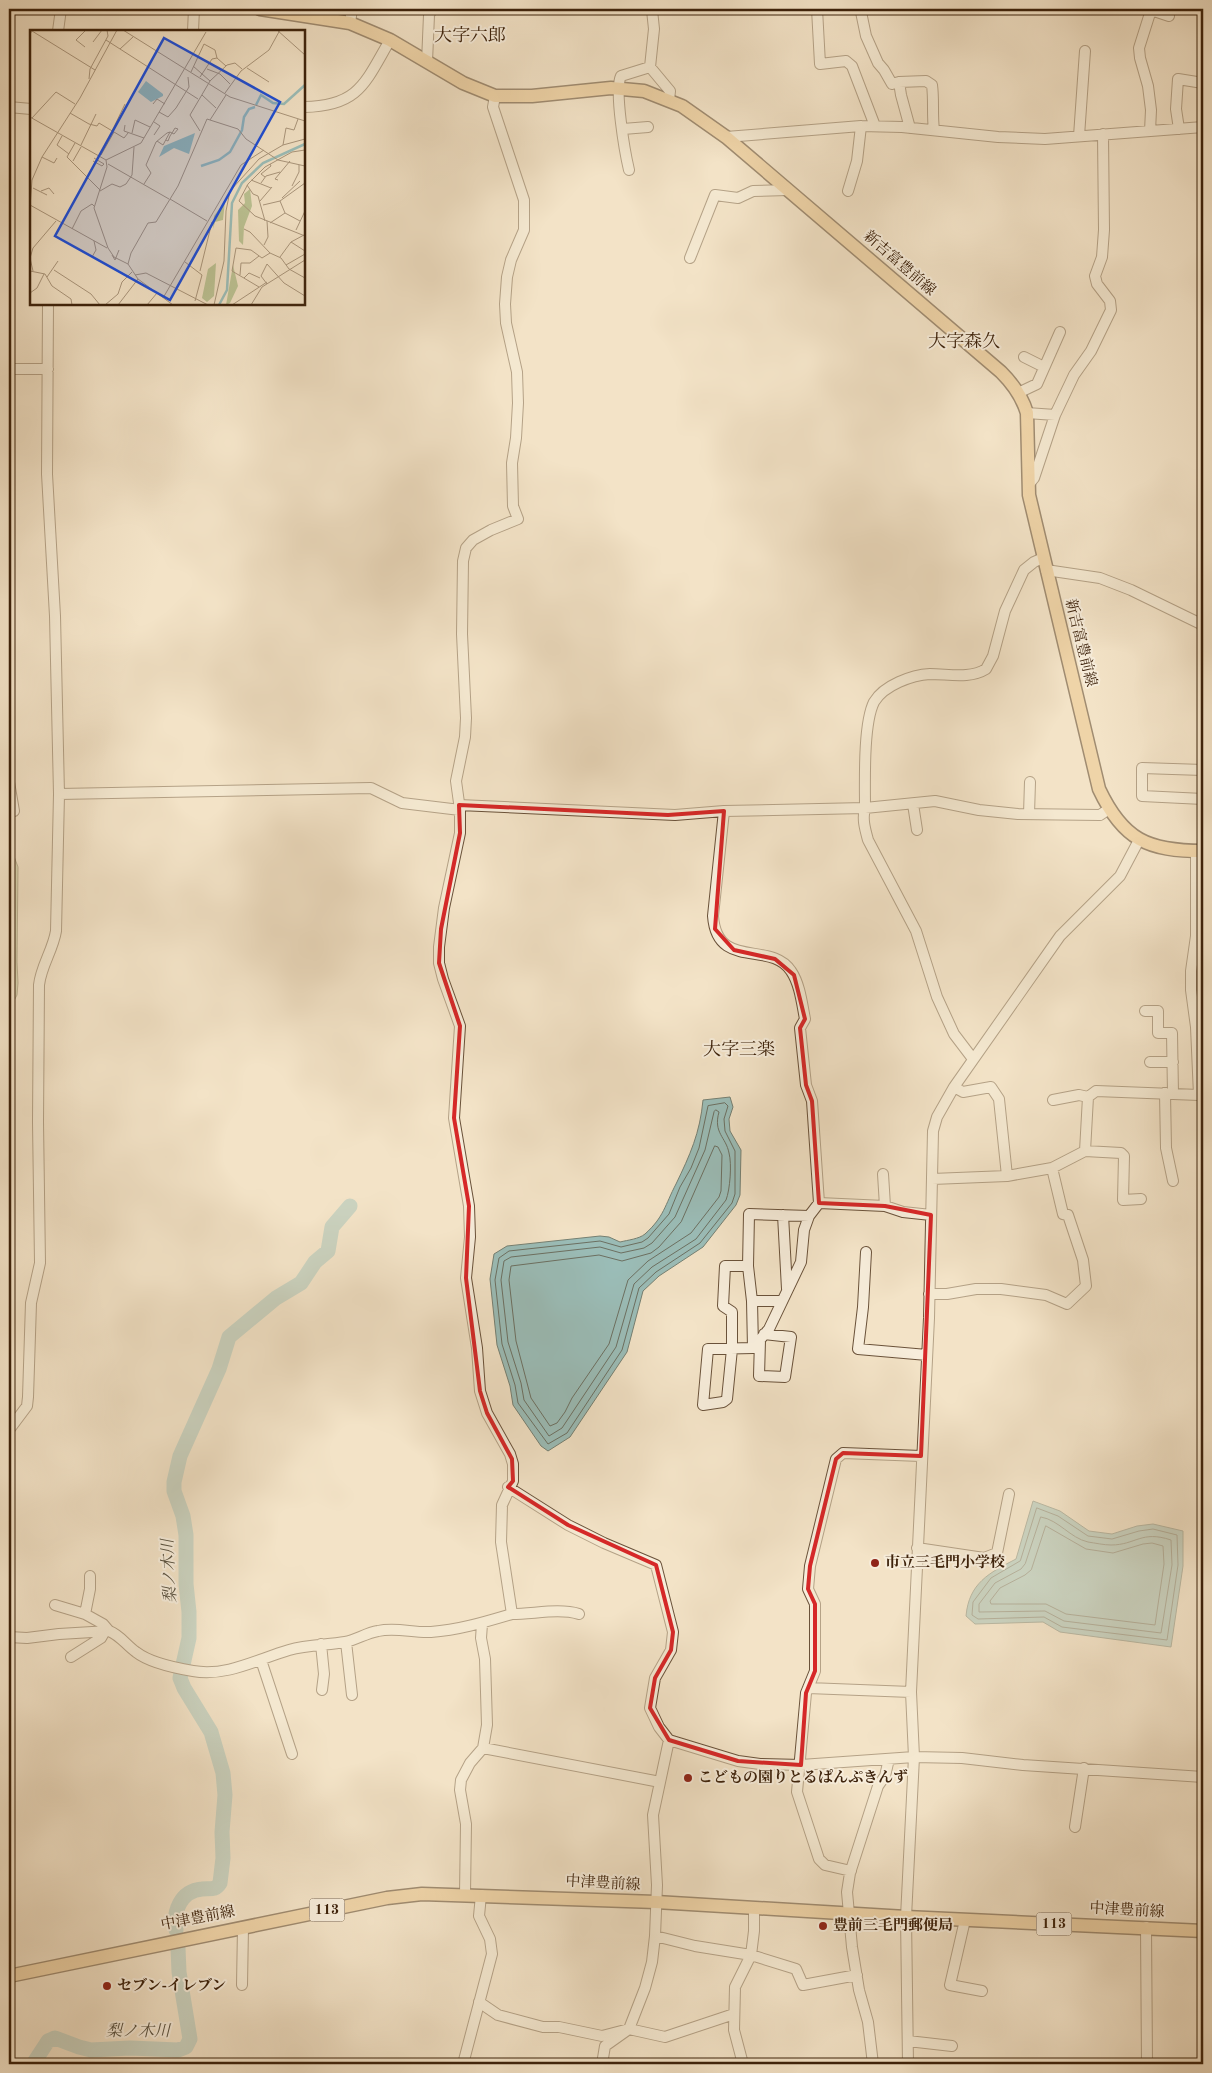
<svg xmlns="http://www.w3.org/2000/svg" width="1212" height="2073" font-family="'Old Standard TT','Noto Serif JP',serif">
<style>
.green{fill:#bcc394;stroke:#7c7250}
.water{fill:#9bbeb9;stroke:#758073}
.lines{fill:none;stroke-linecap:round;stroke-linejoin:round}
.shore{stroke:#6c7062;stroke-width:1}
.river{stroke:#9bbeb9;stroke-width:15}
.minor-casing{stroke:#6a523a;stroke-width:12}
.major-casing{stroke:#3d220b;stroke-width:15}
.minor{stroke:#f7eddb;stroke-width:10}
.major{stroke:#eac284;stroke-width:12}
.marked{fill:none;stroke:#d62828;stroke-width:4;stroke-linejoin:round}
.poi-dot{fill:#8f2418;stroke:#f7eddb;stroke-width:2}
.labels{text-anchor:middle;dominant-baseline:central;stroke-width:4;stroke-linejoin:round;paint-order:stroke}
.shield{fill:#f7eddb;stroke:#755f49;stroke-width:1}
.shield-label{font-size:14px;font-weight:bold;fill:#3d220b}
.street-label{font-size:15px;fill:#3d220b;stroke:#f7eddb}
.poi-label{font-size:15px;font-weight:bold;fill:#3d220b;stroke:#f7eddb;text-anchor:start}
.water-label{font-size:16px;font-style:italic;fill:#59513f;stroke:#f7eddb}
.quarter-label{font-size:18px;fill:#3d220b;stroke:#f7eddb}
.inset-river{fill:none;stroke:#9bbeb9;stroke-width:2.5}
.inset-road{fill:none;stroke:#aa967c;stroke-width:1}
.view{fill:#1d4ed8;fill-opacity:0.15;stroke:#1d4ed8;stroke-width:2.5}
.inset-edge{fill:none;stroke:#3d220b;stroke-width:2.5}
</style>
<rect width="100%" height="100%" fill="#f3e3c7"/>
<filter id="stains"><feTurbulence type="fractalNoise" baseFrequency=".004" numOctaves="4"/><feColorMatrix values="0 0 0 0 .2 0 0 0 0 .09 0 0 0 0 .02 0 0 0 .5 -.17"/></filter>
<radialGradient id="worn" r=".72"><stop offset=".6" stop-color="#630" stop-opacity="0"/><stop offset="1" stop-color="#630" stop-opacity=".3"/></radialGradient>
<path class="green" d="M9 843 18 867 17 962 18 983 17 995 9 1010Z"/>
<path class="water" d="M730 1097 733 1107 729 1119 730 1131 741 1150 740 1195 736 1205 703 1247 659 1276 643 1291 627 1352 570 1437 548 1451 541 1446 513 1405 510 1386 497 1345 490 1279 494 1254 507 1246 600 1236 609 1237 620 1242C628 1240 639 1239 645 1234 664 1217 665 1205 676 1184 690 1155 700 1133 703 1100Z
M1033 1501 1060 1511 1089 1531 1112 1534 1137 1526 1153 1524 1183 1531V1566L1171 1647 1060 1632 1043 1622 975 1624 966 1616C969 1583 989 1573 1016 1559Z"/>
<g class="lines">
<path class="shore" d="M725 1103 728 1106 724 1119 725 1131 735 1151V1194L732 1203 700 1243 656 1272 639 1288 622 1350 567 1433 548 1444 518 1403 515 1385 502 1344 495 1280 499 1258 509 1251 600 1241 621 1247 642 1242 648 1238 669 1214 680 1187 691 1168 699 1148 708 1106Z
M716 1110 719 1112C713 1133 726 1137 729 1153 732 1164 730 1190 726 1200L696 1239 652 1267 634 1284 616 1347 562 1428 549 1436 524 1400 521 1383 508 1342 501 1280 504 1261 511 1257 600 1247 621 1253 644 1248 652 1243 675 1217 705 1150 714 1112Z
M715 1146 718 1147 722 1155 721 1191 719 1197 691 1233 648 1261 628 1280 609 1344 572 1398 565 1412 557 1423 550 1426 531 1398 516 1341 509 1280 511 1266 599 1255 622 1261 651 1253 659 1247 681 1222Z
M1037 1508 1058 1516 1088 1536 1112 1539 1139 1531 1153 1529 1177 1535 1178 1565 1167 1640 1062 1627 1044 1617 978 1619 972 1615 973 1602 991 1578 1020 1561Z
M1041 1517C1059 1520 1070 1538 1088 1542 1095 1543 1104 1545 1111 1545 1136 1545 1141 1530 1171 1540L1172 1565 1161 1633 1064 1621 1045 1611 979 1612V1604L995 1583 1021 1569 1025 1564Z
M1046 1526 1086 1549 1113 1553 1143 1544 1152 1543 1163 1546 1164 1564 1155 1625 1066 1614 1046 1604H991L990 1601 1000 1588 1025 1575 1031 1570Z"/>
<path class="river" d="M176 1930C173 1912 180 1891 202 1889 210 1888 215 1891 220 1883L223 1858 222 1832 225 1795 223 1773 211 1732 184 1688 180 1678 189 1638V1612L186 1584V1535L183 1516 174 1491V1482L180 1456 219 1369 229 1337 276 1298 301 1283 315 1262 328 1251 332 1227 350 1206
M33 2064 48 2041 55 2038 79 2047 91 2050 130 2048 178 2050 186 2047 190 2039 179 1972 178 1948"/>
<g class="minor-casing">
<path id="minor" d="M817 9 820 64 846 61 852 66 875 126
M863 9 861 12 866 36 878 63 884 70 892 84 899 82
M350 23 352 9
M58 31 61 9
M193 31 194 9
M427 62 429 15 432 9
M650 67 654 29 652 10
M9 107 31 109
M304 107C359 106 365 83 390 40
M910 128 901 95 899 82 926 81 932 85C934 100 932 115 934 130
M623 129 648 127
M1179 129 1176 109 1178 79 1203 83
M1150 131 1151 110 1148 86 1140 58 1139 48 1151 10 1169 16
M1079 136 1085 51
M726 137 861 126 902 127 998 137 1045 139 1203 127
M629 170C625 153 614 90 621 76L650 67 670 91 669 100
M848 191 857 161 861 126
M690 258 715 195 738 198 753 191 788 190
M1024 357 1044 367
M9 369H48
M1018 393 1037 384 1060 332
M1027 413 1055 415 1074 375 1091 351 1111 310 1110 301 1097 284 1095 276 1102 257 1104 230 1103 134
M1029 484 1034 478 1055 415
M1046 570 1100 578 1131 590 1203 625
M1203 770 1142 768V796L1203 799
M9 782 14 811
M59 794 371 788 402 803 460 810
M913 804 917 830
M459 805 675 815 724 811 865 808 935 801 979 810 1018 814 1100 815 1109 809
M724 811 713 916C717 971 771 940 791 971 800 984 802 1004 805 1019L800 1028 806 1085 812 1101 819 1203 809 1216 804 1230 801 1262 769 1329 753 1348 708 1349 703 1405 723 1402 727 1399 732 1349V1312L723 1306 725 1266H748
M1029 814 1030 782
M1196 851V936L1191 971V990L1196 1027 1199 1095 1203 1096
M1145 1011H1158V1033H1172L1173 1094
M973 1059 954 1034 937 997 916 931 868 840C865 829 862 819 865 808 865 783 863 724 874 702 884 685 912 675 930 674 949 674 970 679 986 669L993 656 1005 611 1024 570 1034 562 1043 558
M1150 1062H1173
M954 1087 963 1092 991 1087 999 1099 1007 1176
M1165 1093 1166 1148 1173 1181
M1053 1100 1079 1095 1088 1097
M1085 1151 1088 1097 1096 1091 1199 1095
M883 1174 885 1206
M932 1179 1007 1176 1052 1168 1085 1151 1121 1153 1124 1156 1123 1200 1141 1199
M819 1203 885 1206 903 1212 931 1215
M783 1215 787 1289
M866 1252 863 1307 858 1349 927 1355
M929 1294H947L976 1289H1001L1046 1295 1067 1304 1086 1286 1083 1260 1068 1215 1063 1214 1052 1168
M752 1301H782
M760 1340 759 1376 785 1377 791 1337 764 1334
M753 1348 752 1301 748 1266 749 1214 809 1216
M9 1430 27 1406 28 1397 31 1303 40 1263 38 1122 39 985C41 966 53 950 56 931L59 794 55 616 47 474 48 304
M508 1487 568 1525 604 1543 656 1565 673 1632 671 1650 655 1678 650 1708 659 1727 669 1740 738 1761 760 1764 801 1765 914 1757 962 1758 1023 1765 1203 1777
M917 1548 984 1558 997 1553 1009 1494
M90 1576V1589L85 1614 103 1624 109 1631
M55 1605 85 1614
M512 1614C534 1614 559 1608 579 1614
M9 1637 27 1638 59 1634 109 1631C120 1635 126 1645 136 1652 150 1663 175 1668 193 1671 227 1677 258 1659 289 1650 307 1645 327 1645 345 1642 356 1640 366 1633 378 1631 396 1627 413 1633 431 1632 459 1630 485 1622 512 1614L501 1542 502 1505 513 1481V1464L510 1454 487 1413 480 1391 477 1348 466 1278 470 1237 469 1206 454 1118 460 1026 443 979 439 963V947L444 908 460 833V810L456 781 465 737 466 718 462 634 463 561 466 548 473 540 491 530 518 519 513 506 512 463 516 438 518 403 517 372 506 323 505 304 507 277 511 260 524 230V200L493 107 495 96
M346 1642 352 1695
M321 1644 324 1674 322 1690
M71 1657 101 1638 105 1631
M261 1660 292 1754
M808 1688 911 1692
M483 1748 660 1782
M1075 1827 1084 1768
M851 1871 825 1865 819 1859 797 1792 806 1693 815 1671V1604L808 1589 810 1566 836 1459 843 1453 921 1456
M465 1894 466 1824 460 1790 461 1780 470 1763 483 1748 487 1725 485 1659 481 1638 482 1624
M965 1920 950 1985 982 1991
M1146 1927 1147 2064
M655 1936 695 1946 751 1955 796 1969 803 1985 857 1975
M242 1985 243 1927
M479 2002 498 2015 543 2027H559L602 2036 629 2029 665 2037 734 2014
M908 2041 952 2046
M463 2064 492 1954 490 1939 479 1916 481 1895
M602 2064 605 2046 629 2029 645 1988 652 1962 655 1936 657 1885 653 1815 669 1740
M743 2064 734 2030 735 1987 751 1955 754 1931V1909
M873 2064 868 2022 859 1990 852 1947 847 1892 850 1873 878 1786 885 1776 889 1759
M908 2064 906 1917 914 1757 911 1692 929 1318 933 1131 937 1117 954 1087 1060 936 1120 876 1139 840"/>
</g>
<g class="major-casing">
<path id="major" d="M260 9 350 23 390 40 463 83 495 96H532L611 88 644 91 682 106 726 137 1001 372C1013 384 1022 396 1027 413L1029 495 1099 789C1123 840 1148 851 1203 851
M9 1976 387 1898 422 1894 656 1902 906 1917 1203 1931"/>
</g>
<use href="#minor" class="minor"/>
<use href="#major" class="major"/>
</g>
<path d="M0 0H1212V2073H0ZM459 805 668 815 724 811 715 929 734 950 775 959 794 975 805 1019 800 1028 806 1085 812 1101 819 1203 885 1206 931 1215 921 1456 843 1453 836 1459 810 1566 808 1589 815 1604V1671L806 1693 801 1765 738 1761 669 1740 650 1708 655 1678 671 1650 673 1632 656 1565 568 1525 508 1487 513 1481 512 1459 487 1413 480 1391 466 1278 469 1206 454 1118 460 1026 439 963 441 929 460 833Z" fill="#f3e3c7" fill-opacity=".55" fill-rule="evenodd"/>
<path class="marked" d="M459 805 668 815 724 811 715 929 734 950 775 959 794 975 805 1019 800 1028 806 1085 812 1101 819 1203 885 1206 931 1215 921 1456 843 1453 836 1459 810 1566 808 1589 815 1604V1671L806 1693 801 1765 738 1761 669 1740 650 1708 655 1678 671 1650 673 1632 656 1565 568 1525 508 1487 513 1481 512 1459 487 1413 480 1391 466 1278 469 1206 454 1118 460 1026 439 963 441 929 460 833Z"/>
<g class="poi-dot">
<circle cx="875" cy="1563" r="5"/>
<circle cx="688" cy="1778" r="5"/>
<circle cx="823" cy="1926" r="5"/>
<circle cx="107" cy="1986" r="5"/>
</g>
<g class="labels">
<g class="shield">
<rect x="309.5" y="1898.5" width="35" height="23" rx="4"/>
<rect x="1036.5" y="1912.5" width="35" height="23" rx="4"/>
</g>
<g class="shield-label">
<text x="327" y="1910">113</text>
<text x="1054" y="1924">113</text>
</g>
<g class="street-label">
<text transform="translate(899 264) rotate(41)">新吉富豊前線</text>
<text transform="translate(1080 643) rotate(76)">新吉富豊前線</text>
<text transform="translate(603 1884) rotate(3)">中津豊前線</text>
<text transform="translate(1127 1911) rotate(3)">中津豊前線</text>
<text transform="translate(198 1919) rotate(-11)">中津豊前線</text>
</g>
<g class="poi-label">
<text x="885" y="1563">市立三毛門小学校</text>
<text x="698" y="1778">こどもの園りとるぱんぷきんず</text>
<text x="833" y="1926">豊前三毛門郵便局</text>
<text x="117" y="1986">セブン-イレブン</text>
</g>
<g class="water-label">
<text transform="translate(170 1571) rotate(-93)">梨ノ木川</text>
<text x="138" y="2032">梨ノ木川</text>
</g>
<g class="quarter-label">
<text x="470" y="36">大字六郎</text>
<text x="964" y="342">大字森久</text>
<text x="739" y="1050">大字三楽</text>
</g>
</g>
<g transform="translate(30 30)">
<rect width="275" height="275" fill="#f3e3c7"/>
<path d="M220 159 222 176 214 197 213 215 209 211 208 180 215 173 214 164ZM195 171 193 190 185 192 183 199 184 186ZM186 233 184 266 177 272 172 268 178 239ZM203 235 208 256 200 273 196 275Z" fill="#bcc394"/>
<path d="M116 51 133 64V66L121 72 108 62ZM165 103 159 124 144 118 129 127 134 116Z" fill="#9bbeb9"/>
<path class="inset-river" d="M226 75 231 65 243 73 254 74 275 55M171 136 189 130 200 122 212 100 214 87 219 79 225 77M189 275 197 260 202 173 212 153 233 133 275 114"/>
<path class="inset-road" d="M93 0 200 67 275 91M247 0 275 25M0 4 2 1 65 40M76 10 168 69M63 12 72 0M174 14 185 20 187 28 196 36M55 17 46 10 56 0M90 19 103 7M163 36 180 51M217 38 239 52M177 39 190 44 200 54M161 42 174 14M170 47 182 29 187 28M59 49 60 39 78 6 77 0M195 63 211 41 239 20 250 0M172 65 186 78M123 74 127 69 135 74M129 82 138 87 146 78 159 57 158 47M40 83 59 94M0 87 76 130 77 137 64 178 78 218 84 227 98 234 108 249 143 275M2 88 26 62 45 74M180 90 208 99 216 109 248 130 275 136M124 92 130 96 124 105M59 94 67 96 69 93 84 102 71 125M95 95 94 101 114 108M82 101 95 74M170 101 160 85 180 51 197 35 205 33 212 39M84 102 94 108 98 103M102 103 105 90 120 97M32 106 27 115 39 124M127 111 133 115 140 102M45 113 37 127 70 160M51 115 66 84M253 115 256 98 264 100 268 89M275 120 262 122 235 137 218 154 209 171 225 186 275 206M12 127 24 133 27 128M76 130 111 113 176 2M43 131 51 117M63 131 72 136 74 134 64 128M78 134 139 169M235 147 231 144 241 136 240 134M221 150 241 158M248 150 245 149 260 131M231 153 236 146 250 142M114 154 121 143 116 135 126 112 137 103 140 102 144 104 148 99 145 98 142 103 140 106 138 111 136 110M217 155 223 164 228 166 235 191M262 156 269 142V135M3 158 17 165M11 161 19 158 24 164M70 161 82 154 90 157 96 154 102 145 104 117M252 168 270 151M140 169 177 191M230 171 242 157M250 171 255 183 270 191M0 175 77 218M233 175 250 171 275 153M0 177 2 150 12 127 50 68 87 0M240 193 255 183M42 199 51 181 62 174 64 176M214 199 220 202 240 223 251 228 259 239M266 200 275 181M261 212 275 221M234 215 238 207 237 191M82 225 85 230 89 220M62 227 66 220 64 211M250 227 261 212 274 205M155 232 172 245 165 271M98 234 101 223 118 193 126 192 148 156 177 89 180 90 196 65M256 235 275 224M259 239 275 248M24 240 61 264 70 275M0 241 15 244 22 256 41 269 42 275M3 241 0 228 3 218 26 191M170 241 182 192M105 245 116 243 178 275M210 245 211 233H220L229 226M17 247 28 231M214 248 219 243 230 248M237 254 231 246 237 234 254 253 275 266M229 257 202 241 206 218 221 220 232 228 240 223M0 263 7 258 14 244M133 268 211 135 234 120M75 275 88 264 92 252 102 242M88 275 108 249M117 275 127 263M184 275 194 231 196 181 200 161 229 129 253 115 275 109M202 275 237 252M221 275 232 257 275 230"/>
<path class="view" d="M134 8 250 72 140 270 25 206Z"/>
<rect width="275" height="275" class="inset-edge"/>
</g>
<rect width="1212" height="2073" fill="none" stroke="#f3e3c7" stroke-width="30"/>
<rect x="10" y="10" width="1192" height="2053" fill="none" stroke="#3d220b" stroke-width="2.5"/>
<rect x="15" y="15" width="1182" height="2043" fill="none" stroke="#3d220b"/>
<rect width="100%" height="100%" filter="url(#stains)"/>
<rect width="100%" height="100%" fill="url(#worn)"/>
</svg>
